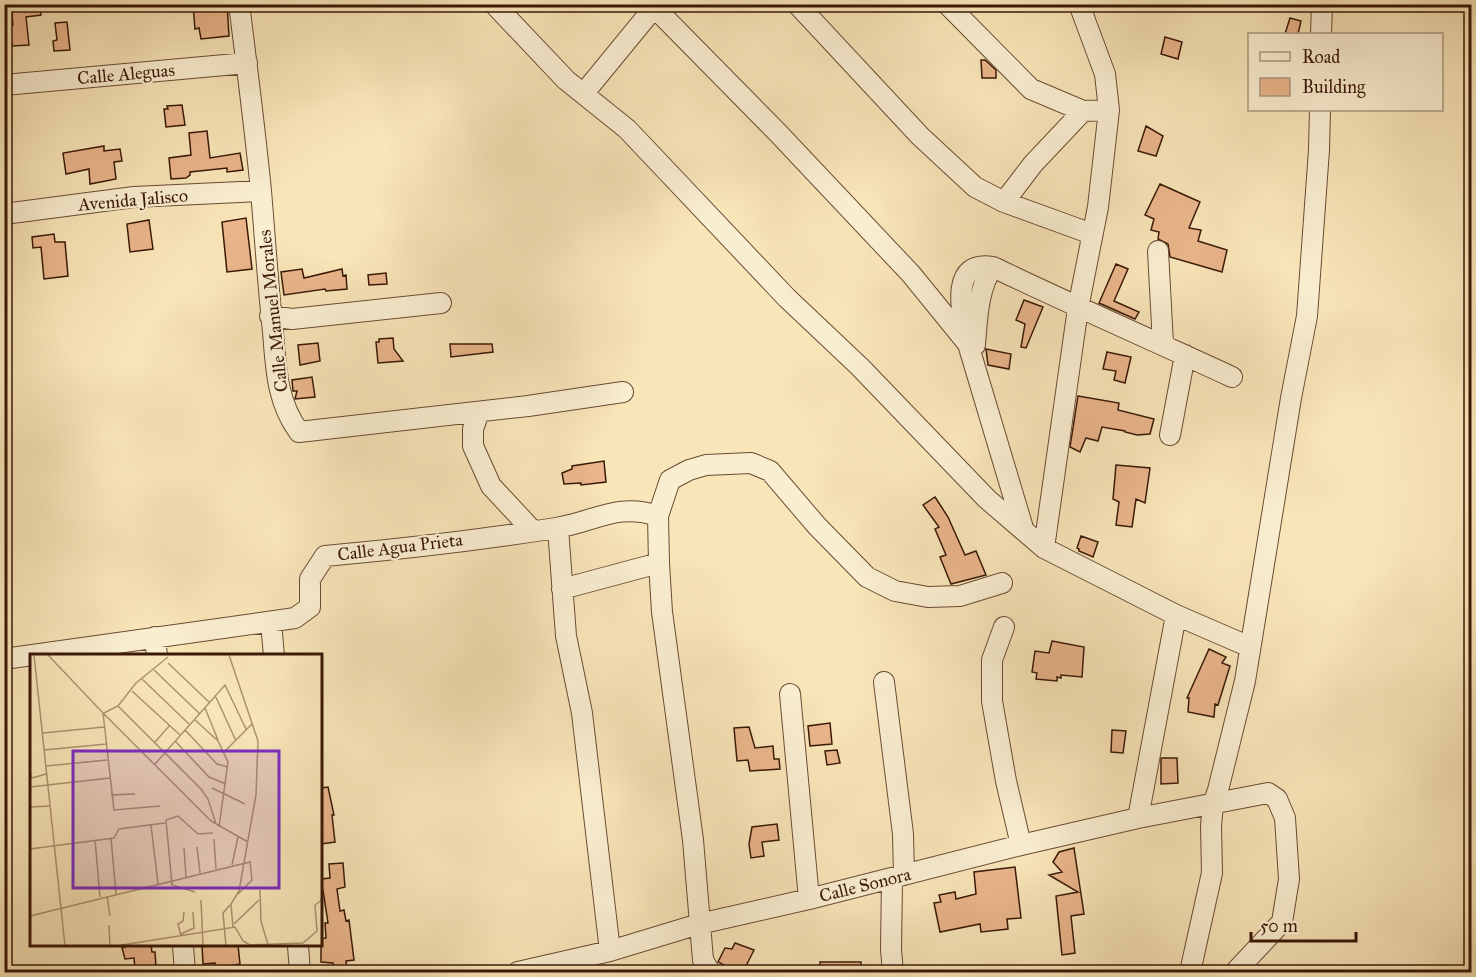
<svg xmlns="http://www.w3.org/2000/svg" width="1476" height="977" font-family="'IM FELL Great Primer',serif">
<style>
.building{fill:#eab58b;stroke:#3a1807;stroke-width:1.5}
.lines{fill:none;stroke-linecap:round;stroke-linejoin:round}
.minor-casing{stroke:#6a4b33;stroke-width:22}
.minor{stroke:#faeed1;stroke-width:20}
.labels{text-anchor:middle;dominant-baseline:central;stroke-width:4.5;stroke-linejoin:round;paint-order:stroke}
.street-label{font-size:18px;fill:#3a1807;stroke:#faeed1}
.inset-road{fill:none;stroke:#ac9371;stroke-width:1.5}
.view{fill:#7b2cbf;fill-opacity:0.15;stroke:#7b2cbf;stroke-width:3}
.inset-edge{fill:none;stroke:#3a1807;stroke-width:3}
</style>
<rect width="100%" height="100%" fill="#f8e5b8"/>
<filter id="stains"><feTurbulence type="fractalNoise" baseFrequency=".00333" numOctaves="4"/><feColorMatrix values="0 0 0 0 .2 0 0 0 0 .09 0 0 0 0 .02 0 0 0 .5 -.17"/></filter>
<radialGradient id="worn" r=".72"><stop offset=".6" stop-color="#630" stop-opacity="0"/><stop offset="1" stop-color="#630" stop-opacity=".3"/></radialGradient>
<path class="building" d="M11 4H40L41 15 26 17 29 45 12 46 11 36H8L6 26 13 25Z
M193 4H227L229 36 201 39 199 28 195 29Z
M1290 18 1301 21 1298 34H1285Z
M67 22 70 50 54 51 53 41 57 40 55 23Z
M1165 37 1182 42 1178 59 1161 54Z
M981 60H985L996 70V78H982Z
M182 105 185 125 166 127 164 109H168L167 106Z
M1146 126 1163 136 1156 156 1138 151Z
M207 131 210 158 240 153 243 170 227 172V168L190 172V175L186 178 171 179 169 158 191 155 189 133Z
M104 146V151L120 149 122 161 114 162 116 179 90 184 89 169 66 174 63 153Z
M1160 184 1200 202 1189 228 1201 230 1198 241 1227 250 1222 272 1170 257 1168 244 1158 239 1159 232 1151 230 1154 219 1145 215Z
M246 218 252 269 227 272 222 222Z
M149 220 153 249 130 252 127 224Z
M54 234 55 242H65L68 276 44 279 41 247 33 248 32 237Z
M1116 264 1128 269 1114 301 1139 312 1135 319 1099 303Z
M302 269 304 278 342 269 343 276 346 275 347 289 326 291 325 289 284 295 281 272Z
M386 273 387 284 369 285 368 275Z
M1024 300 1043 307 1026 348 1021 347 1025 324 1016 320Z
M393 338 394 349 403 361 378 363 376 342H379V339Z
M318 343 320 361 300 365 298 345Z
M450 344H492L493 352 451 357Z
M986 349 1011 354 1009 369 988 365Z
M1107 352 1131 357 1125 383 1114 380 1116 371 1103 369Z
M312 377 315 397 295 399 297 391H293L292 380Z
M1078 396 1119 403 1118 410 1154 419 1150 434 1137 435 1125 432V431L1102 427 1098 441 1086 438 1080 452 1070 447Z
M604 461 606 482 581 485V483L564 484 562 473 572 469V466Z
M1116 465 1150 468 1145 503 1136 499 1132 527 1116 525 1119 502 1113 499Z
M935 497 948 517 965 555 976 551 986 575 951 584 940 557 946 555 935 529 939 527 923 505Z
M1081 536 1098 542 1093 557 1079 551V549L1077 548Z
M1052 641 1084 647 1082 677 1061 675V678L1057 677V681L1036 679 1037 673 1032 672 1035 651 1049 653Z
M1209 649 1226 657 1222 663 1230 666 1218 705 1215 704 1214 717 1188 712 1189 698H1187Z
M830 723 832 744 810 746 808 726Z
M749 727 755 748 773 746 774 759H779L780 769 750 771 748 760 737 761 734 728Z
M1112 730 1126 731 1123 753 1111 752Z
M837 750 840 763 827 765 825 751Z
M1161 758H1177L1178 783 1161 784Z
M328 787 334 815H332L335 842 321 844V788Z
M777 824 779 840 762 842 764 856 751 858 749 844 752 827Z
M1074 848 1084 914 1071 916 1075 953 1062 955 1056 896 1078 892 1049 875 1062 872 1053 862 1059 852Z
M343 863 345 887 337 889 340 911 344 910 346 921 349 920 354 960 346 961 347 972H334L333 963 321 962V939L326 938 325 923H328L323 890H321V879L330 878 329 864Z
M1015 867 1021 918 1007 919 1008 929 981 932 980 924 940 932 934 903 941 902 939 895 955 892 956 899 976 894 974 872Z
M735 943 754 950 743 972H723L726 966 718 962 725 948 732 949Z
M131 945H151L152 952H155L156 967 135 969 134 958 125 959 122 948Z
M202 945H238L240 964 216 969 215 963 203 964Z
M820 962H861V972H820Z"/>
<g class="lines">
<g class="minor-casing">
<path id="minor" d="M239 4C247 67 255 129 261 191 265 238 268 285 273 332 276 369 277 402 299 432L528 406 623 392
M494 4 566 80 627 129 787 298 860 367 987 499 1044 548 1176 615 1250 647
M651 4 778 133 911 274 968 344 1023 528
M797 4 920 136 975 187 1004 202 1092 234
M947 4 1031 89 1083 111 1109 110
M1321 34 1322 4
M4 85 247 63
M584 93 657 4
M1004 202 1033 164 1083 111
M4 214 134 197 261 191
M1158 251 1163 344
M270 316 292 319 441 303
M968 343C963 317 947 259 993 267 1072 305 1152 340 1232 377
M975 345C977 320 978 287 993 267
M479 412 473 429V446L491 486 532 530
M1170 435 1185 355
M558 528 566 636 582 713 610 951
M1044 548 1078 308 1098 207 1109 110 1105 74 1079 4
M562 589 659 563
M271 622 274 656
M1004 627 992 660V701L1006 781 1021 845
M155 637 157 656
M4 659 295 618 310 607V579L325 556C402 549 480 540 556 528 595 522 617 502 658 516
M884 682 903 834 904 875
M790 694 809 899
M1138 818 1176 615
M892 878 891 950 893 972
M183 946 185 972
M298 946 300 972
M518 972 610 951 699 924 809 899 1021 845 1138 818 1268 793 1277 799 1285 818 1289 879 1282 922 1235 972
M710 972 703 960 693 840 662 612 659 563 658 516 670 480 689 470 706 465 751 463 770 471 817 526 867 577 895 591 928 597 960 596 1002 583
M1190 972 1212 873 1211 826 1213 804 1218 790 1245 681 1291 398 1307 316 1319 150 1320 110"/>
</g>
<use href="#minor" class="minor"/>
</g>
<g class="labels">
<g class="street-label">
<text transform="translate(126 74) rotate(-5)">Calle Aleguas</text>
<text transform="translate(133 200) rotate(-5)">Avenida Jalisco</text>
<text transform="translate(273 311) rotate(-96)">Calle Manuel Morales</text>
<text transform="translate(400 547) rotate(-7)">Calle Agua Prieta</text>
<text transform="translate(865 885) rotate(-14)">Calle Sonora</text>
</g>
</g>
<g transform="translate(30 654)">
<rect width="292" height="292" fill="#f8e5b8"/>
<path class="inset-road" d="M4 1 35 292M18 1 73 59 84 156 130 152M199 1 228 87 226 141 209 237 201 250 203 274M138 9 179 48M124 16 170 60M112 25 159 70M102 37 150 81M185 41 206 87M88 52 171 135 178 145 186 170M175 54 188 86M73 59 181 167 218 188M74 59 88 52 106 29 138 3M164 65 188 87 198 108 189 173M155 76 187 110 198 113M13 79 74 73M145 87 179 123 196 130M125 88 140 71M14 96 76 90M194 98 222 70M125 110 195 31 216 75M16 112 77 106M0 119 2 124 16 120M0 133 80 124M182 134 215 150M81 141 105 140M0 153 20 152M121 171 128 230M81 184 86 240M184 185 186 215M65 186 70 243M167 193 170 219M154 194 156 223M0 195 84 184 89 175 135 169M202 211 208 183M230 236 231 267 238 291M165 238 142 231 136 166 148 162 168 180 183 179M77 242 80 262M171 246 173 292M0 262 220 208 222 226 208 240M204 270 229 246M79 271 80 292M151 280 164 274 163 258M151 282 148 270 153 267 154 258M86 292 205 273 213 287 220 291 273 289 287 277 285 251 293 245M196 292 193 259 200 251"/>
<path class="view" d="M43 97H249V234H43Z"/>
<rect width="292" height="292" class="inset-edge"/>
</g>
<rect width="1476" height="977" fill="none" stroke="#f8e5b8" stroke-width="24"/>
<rect x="6" y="6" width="1464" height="965" fill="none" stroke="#3a1807" stroke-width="3"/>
<rect x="12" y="12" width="1452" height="953" fill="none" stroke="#3a1807" stroke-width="1.5"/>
<rect x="1248" y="33" width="195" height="78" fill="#faeed1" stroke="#ad9880" stroke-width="1.5"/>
<rect x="1260" y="52" width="30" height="9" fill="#faeed1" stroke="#ad9880" stroke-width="1.5"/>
<text x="1302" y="63" font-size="18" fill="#3a1807">Road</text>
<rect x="1260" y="78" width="30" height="18" fill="#eab58b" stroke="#ad9880" stroke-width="1.5"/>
<text x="1302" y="93" font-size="18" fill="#3a1807">Building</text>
<path d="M1251 932v9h105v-9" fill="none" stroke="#3a1807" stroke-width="3"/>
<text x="1260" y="932" font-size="18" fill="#3a1807" stroke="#faeed1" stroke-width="4.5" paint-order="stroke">50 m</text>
<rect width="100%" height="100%" filter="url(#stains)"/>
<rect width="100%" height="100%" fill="url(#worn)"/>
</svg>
